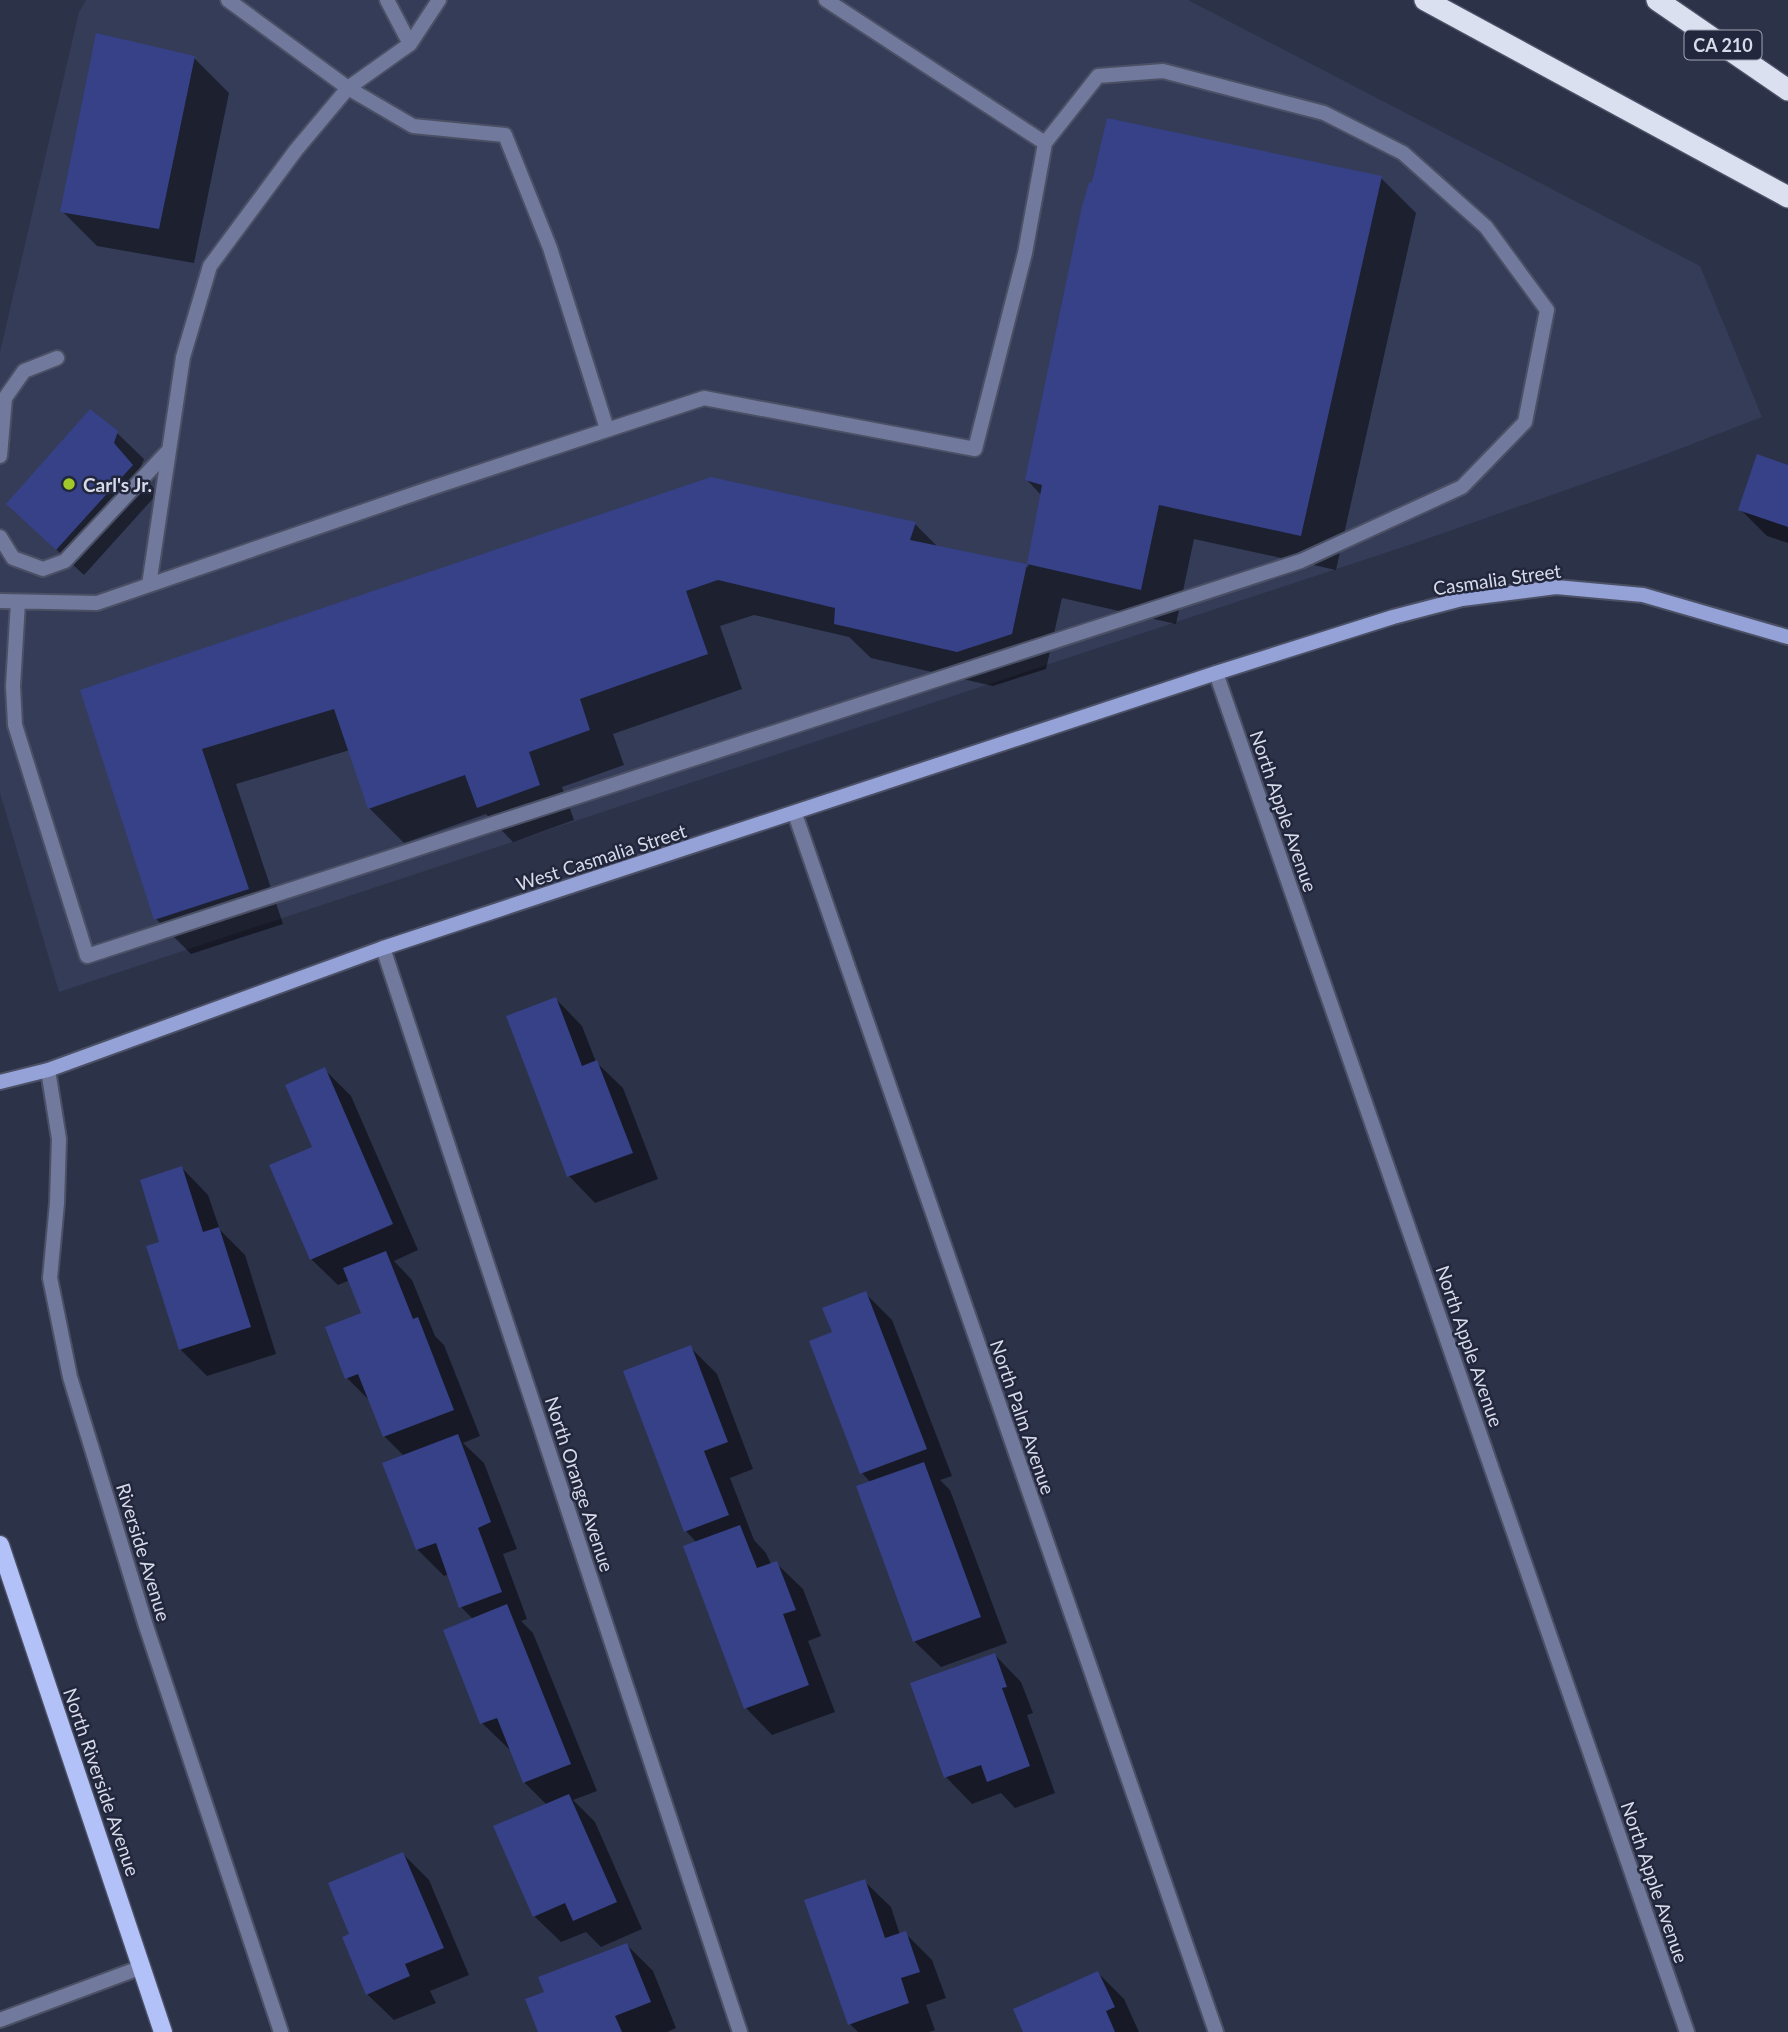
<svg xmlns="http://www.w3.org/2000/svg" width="1788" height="2032" font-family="Lato,sans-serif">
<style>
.built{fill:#353c58}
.shadow{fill:#0007}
.building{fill:#364187}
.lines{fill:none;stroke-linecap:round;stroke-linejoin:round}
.lane-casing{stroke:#4b5065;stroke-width:18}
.street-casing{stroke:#4b5065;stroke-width:18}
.secondary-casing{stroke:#4b5065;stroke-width:18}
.primary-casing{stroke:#4b5065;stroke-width:21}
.highway-casing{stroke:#4b5065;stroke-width:24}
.lane{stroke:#717a9c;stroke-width:14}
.street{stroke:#717a9c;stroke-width:14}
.secondary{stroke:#94a2d7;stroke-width:14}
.primary{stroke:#b3c1f9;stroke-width:18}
.highway{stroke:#dbe0f1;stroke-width:21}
.poi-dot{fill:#a1c929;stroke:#22273d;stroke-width:2.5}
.labels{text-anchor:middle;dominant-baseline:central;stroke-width:5;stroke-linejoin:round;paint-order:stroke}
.shield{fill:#22273d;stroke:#a1a5b5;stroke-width:2}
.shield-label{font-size:18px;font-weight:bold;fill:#d7dbe9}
.poi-label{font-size:19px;font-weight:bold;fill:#d7dbe9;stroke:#22273d;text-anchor:start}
.street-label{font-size:19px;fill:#d7dbe9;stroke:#22273d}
</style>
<rect width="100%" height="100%" fill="#2c3248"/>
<path class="built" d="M86 0H1188L1700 266 1762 417 1648 461 1415 543 59 992 0 793V352L79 12Z"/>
<path class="shadow" d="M194 58 229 93 194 263 97 246 62 211Z
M1381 178 1416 213 1336 570 1194 539 1176 624 1062 598 1046 669 993 686 871 658 849 637 754 615 720 626 742 689 613 734 624 765 562 787 574 820 513 842 486 814 404 843 369 808 350 750 236 784 283 924 191 954 156 919 82 691 915 524 939 548 1028 567 1042 496 1027 480Z
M117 433 144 459 139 471 158 493 84 575 35 530Z
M1788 467V543L1767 536 1740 509Z
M556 999 582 1026 596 1062 623 1088 658 1179 595 1203 569 1176Z
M324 1069 351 1096 418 1250 394 1261 412 1280 435 1336 444 1345 480 1436 463 1443 484 1463 517 1549 503 1554 527 1619 521 1621 533 1633 597 1791 573 1800 595 1822 642 1929 601 1947 586 1932 561 1942 534 1916 547 1805 524 1782 511 1749H509L482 1723 473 1619 461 1607 449 1574 444 1576 417 1549 404 1456 384 1436 371 1402 347 1378 363 1314 350 1280 338 1285 311 1259 314 1147Z
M182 1168 208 1195 220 1230 245 1255 276 1354 207 1376 180 1349 162 1243Z
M865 1293 892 1320 952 1476 940 1480 950 1490 1007 1643 941 1667 914 1641 871 1483 862 1473 834 1333Z
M690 1347 717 1374 753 1469 730 1478 754 1540 766 1553 771 1564 776 1563 803 1589 821 1636 808 1641 835 1712 772 1735 746 1708 697 1543 686 1531Z
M995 1655 1021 1682 1033 1713 1027 1715 1055 1793 1015 1808 1001 1793 972 1804 946 1777Z
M403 1854 429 1880 469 1975 430 1991 436 2003 394 2020 367 1994 351 1935Z
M864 1881 891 1907 900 1935 905 1933 932 1960 946 1998 926 2005 935 2030 929 2032H858L850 2024Z
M627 1945 653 1971 676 2028 667 2032H540L547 1993Z
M1098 1973 1124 1999 1139 2032H1025Z"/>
<path class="building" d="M96 33 195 56 159 229 60 212Z
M1107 118 1382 176 1301 536 1159 505 1141 590 1027 564 1042 485 1025 480 1082 206 1089 183 1092 182Z
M90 409 118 431 114 443 133 465 56 550 6 504Z
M1757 454 1788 465V527L1738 510Z
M711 477 916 522 910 540 1027 564 1012 634 957 652 834 624 835 608 718 580 686 591 708 654 580 699 590 730 529 752 540 785 477 808 465 775 368 809 334 709 202 749 249 889 154 920 80 690Z
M556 997 582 1066 597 1060 633 1153 567 1177 506 1016Z
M325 1067 393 1224 310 1260 269 1165 312 1147 285 1085Z
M182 1166 203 1232 219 1227 251 1327 179 1350 146 1246 159 1242 140 1180Z
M386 1251 413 1319 418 1317 454 1410 383 1437 358 1374 345 1379 325 1327 361 1313 343 1268Z
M866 1291 927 1449 860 1474 809 1341 832 1332 822 1308Z
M691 1345 728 1442 704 1451 729 1515 684 1532 623 1371Z
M458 1434 491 1522 478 1528 502 1592 459 1608 436 1543 416 1550 382 1463Z
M924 1462 981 1617 913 1642 856 1486Z
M740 1525 757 1568 777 1561 796 1610 783 1614 809 1685 744 1709 683 1546Z
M507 1604 571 1764 523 1783 497 1718 480 1724 443 1630Z
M995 1653 1007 1687 1002 1688 1030 1766 987 1782 981 1765 944 1778 910 1683Z
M569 1794 617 1902 573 1921 565 1903 533 1917 493 1826Z
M403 1852 444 1948 405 1964 410 1976 366 1995 342 1937 349 1934 328 1883Z
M865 1879 885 1938 906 1931 920 1972 901 1978 909 2003 848 2025 804 1900Z
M627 1943 651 2002 615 2016 622 2032H538L525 1999 544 1992 538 1977Z
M1098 1971 1115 2007 1106 2011 1115 2032H1023L1013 2009Z"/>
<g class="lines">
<g class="lane-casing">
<path id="lane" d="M228 0 348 88 413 126 505 135 550 248 607 429
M387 0 410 44
M0 456 5 398 24 371 57 358
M0 537 13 558 43 569 65 561 169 450
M149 585 183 357 210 266 296 150 348 88 410 44 439 0
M0 601 97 603 431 488 704 398 975 449 1025 253 1045 143 826 0
M18 602 13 686 15 725 87 956 1301 561 1462 487 1525 422 1547 310 1486 227 1403 153 1324 113 1163 71 1098 76 1045 143"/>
</g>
<g class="street-casing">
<path id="street" d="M1216 673 1687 2032
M795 814 1216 2032
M383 948 740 2032
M48 1070 59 1139 57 1203 50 1278 70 1377 146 1626 281 2032
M0 2020 142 1967"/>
</g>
<g class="secondary-casing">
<path id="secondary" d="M0 1082 48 1070 383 948 1216 673 1393 617 1462 599 1556 587 1643 595 1788 637"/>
</g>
<g class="primary-casing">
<path id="primary" d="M0 1545 163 2032"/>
</g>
<g class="highway-casing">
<path id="highway" d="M1425 0 1788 197
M1657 0 1788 90"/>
</g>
<use href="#lane" class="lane"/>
<use href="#street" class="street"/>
<use href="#secondary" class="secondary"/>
<use href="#primary" class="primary"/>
<use href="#highway" class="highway"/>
</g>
<circle class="poi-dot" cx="69" cy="484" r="7"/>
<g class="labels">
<rect class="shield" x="1684.5" y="30.5" width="77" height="29" rx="5"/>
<g class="shield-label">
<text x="1723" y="45">CA 210</text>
</g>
<g class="poi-label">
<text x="83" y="484">Carl's Jr.</text>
</g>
<g class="street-label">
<text transform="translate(1497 579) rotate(-8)">Casmalia Street</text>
<text transform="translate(1284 811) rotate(71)">North Apple Avenue</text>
<text transform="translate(601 857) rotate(-18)">West Casmalia Street</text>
<text transform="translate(1470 1346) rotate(71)">North Apple Avenue</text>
<text transform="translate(1023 1417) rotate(71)">North Palm Avenue</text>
<text transform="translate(580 1484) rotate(72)">North Orange Avenue</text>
<text transform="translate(144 1552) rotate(73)">Riverside Avenue</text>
<text transform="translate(102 1782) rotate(71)">North Riverside Avenue</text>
<text transform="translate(1655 1882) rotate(71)">North Apple Avenue</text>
</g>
</g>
</svg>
